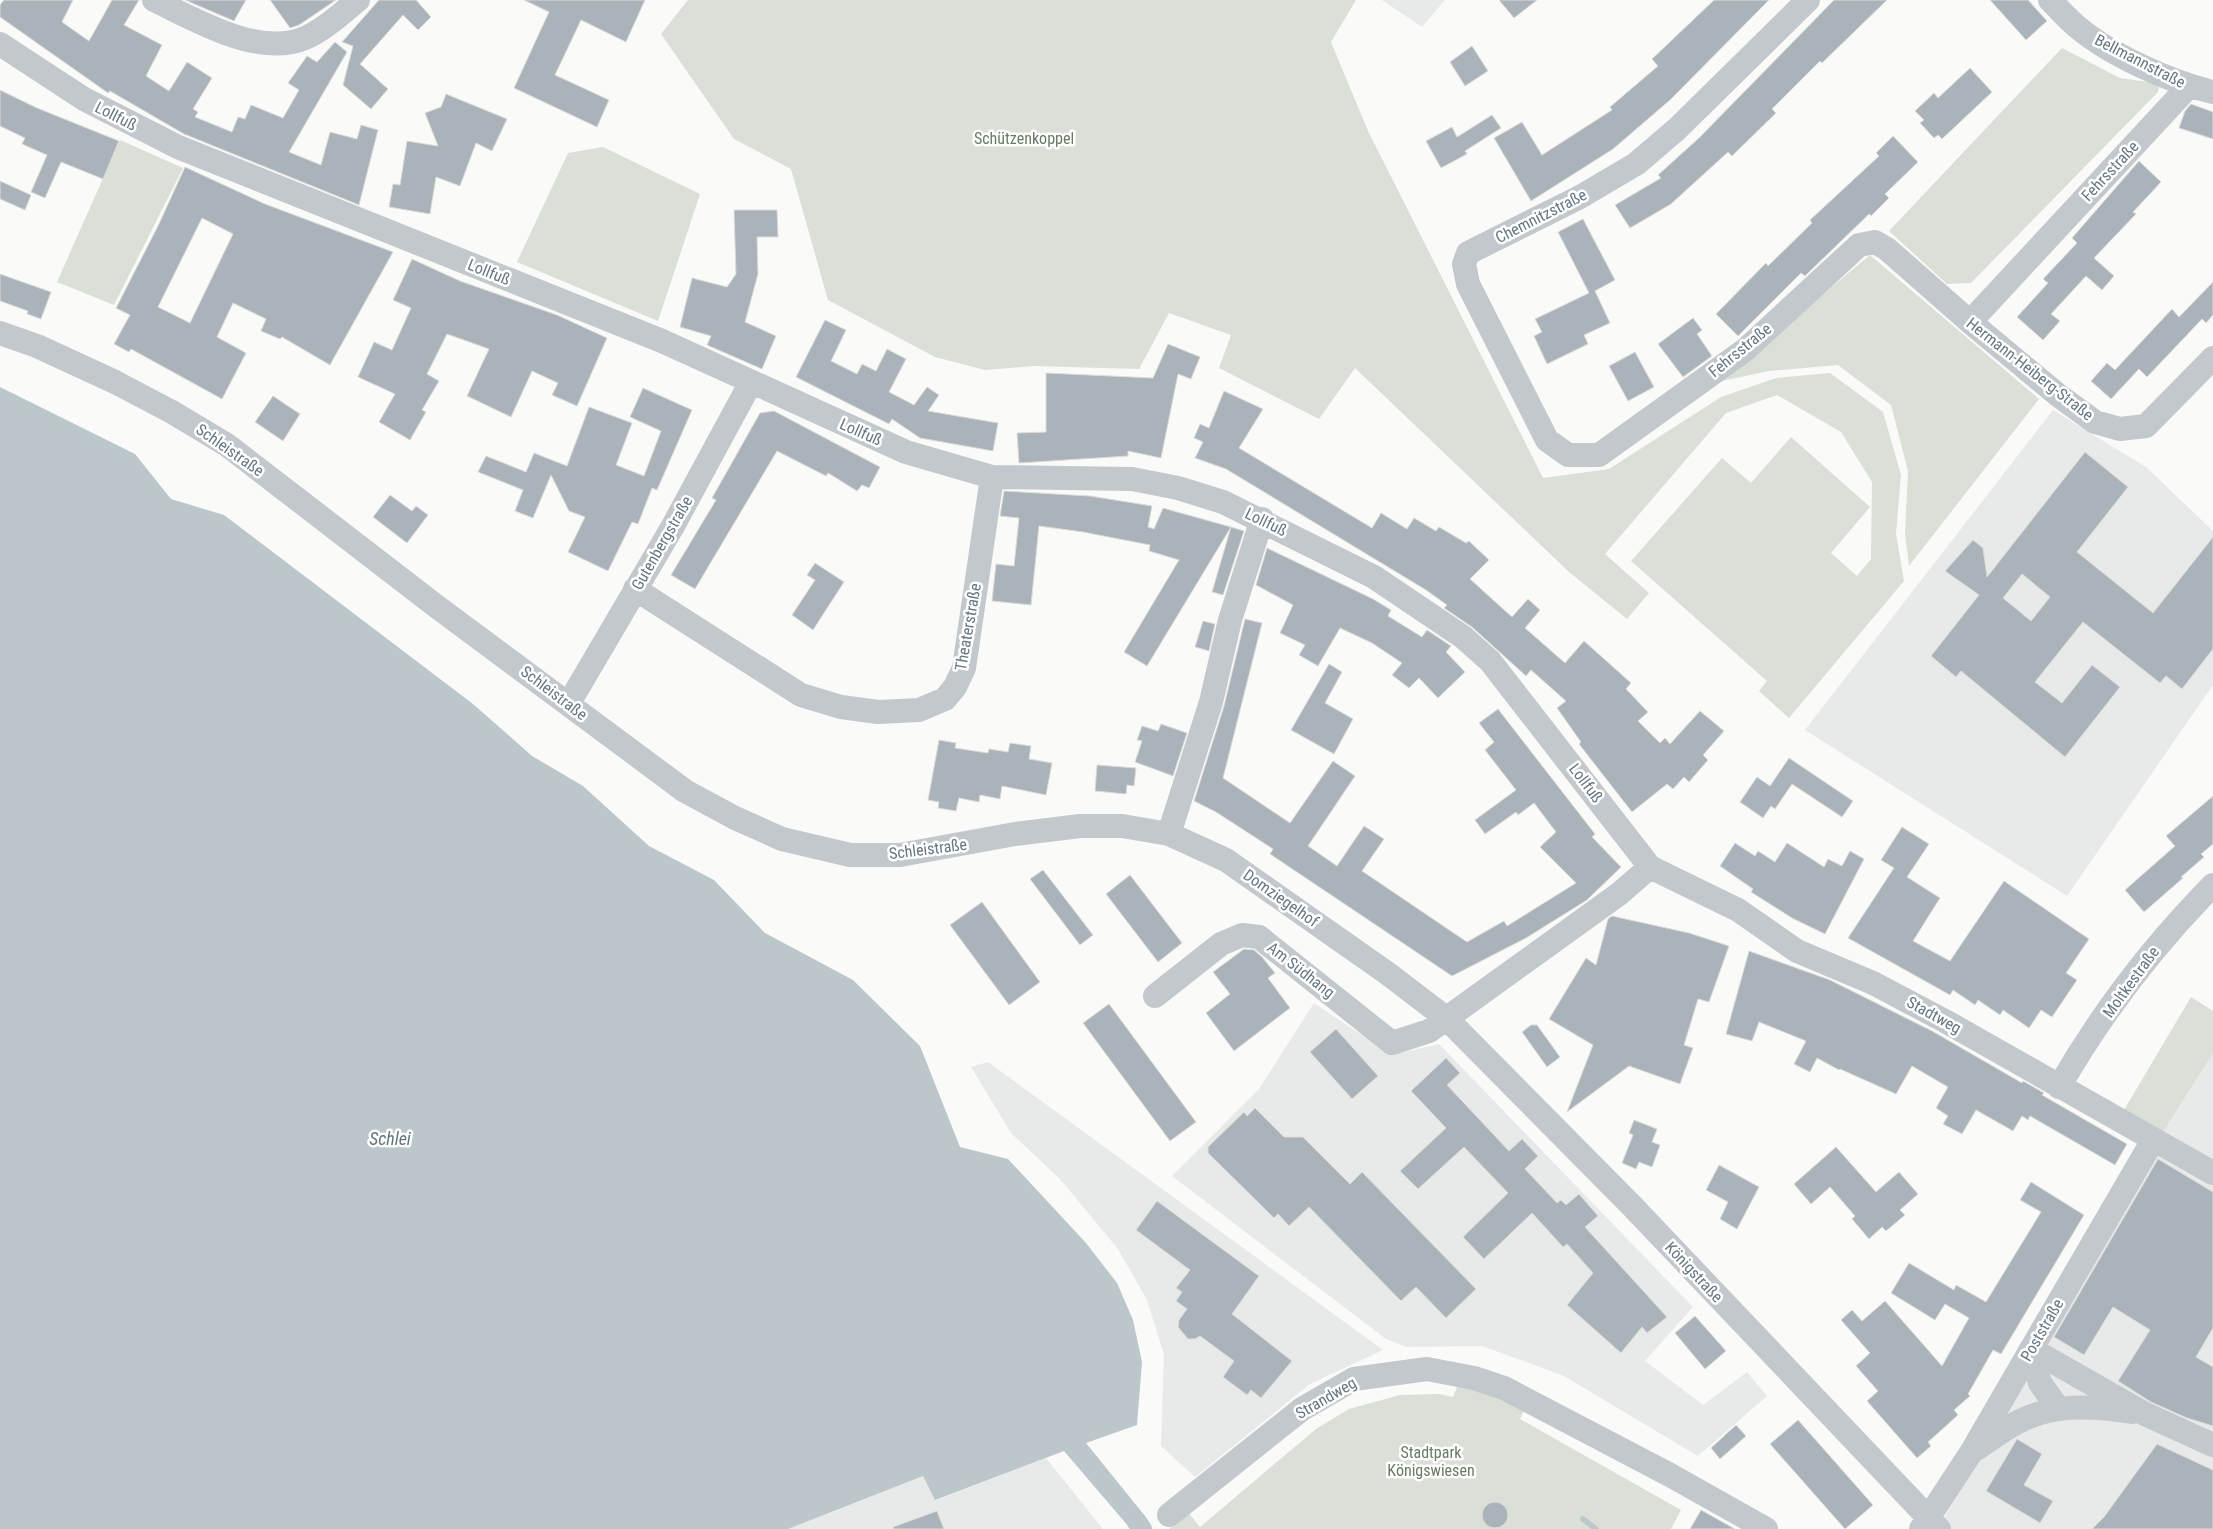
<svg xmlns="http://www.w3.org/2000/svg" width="2213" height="1529" font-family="'Roboto Condensed',sans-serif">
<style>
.built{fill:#e8e9e9}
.green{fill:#dadfd7}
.water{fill:#bbc7cb}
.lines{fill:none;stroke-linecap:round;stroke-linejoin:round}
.stream{stroke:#bbc7cb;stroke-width:5.5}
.canal{stroke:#bbc7cb;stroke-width:20}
.building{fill:#aab3b9;stroke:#dcdcda;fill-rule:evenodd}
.minor{stroke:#c3c8cc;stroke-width:24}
.labels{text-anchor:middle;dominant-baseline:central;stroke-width:5;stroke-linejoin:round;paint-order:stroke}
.street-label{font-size:16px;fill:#657683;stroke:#fff}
.park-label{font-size:16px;fill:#687a64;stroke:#fff}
.water-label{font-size:18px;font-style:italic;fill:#60757c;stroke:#fff}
</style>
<rect width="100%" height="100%" fill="#fafaf8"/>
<path class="built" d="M1382 0H1445L1422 27Z
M2053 410 2146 467 2213 531V685L2067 896 1805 730Z
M1314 1003 1387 1052 1400 1053 1439 1044 1693 1307 1645 1361 1703 1405 1747 1372 1767 1396 1698 1456 1564 1376 1482 1346 1407 1347 1386 1339 1172 1176 1259 1089Z
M2213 1053V1529H1938L2162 1134Z
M988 1062 1383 1350 1310 1384 1195 1477 1161 1446 1164 1355 1147 1300 1118 1249 1060 1179 1011 1133 971 1067Z
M1046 1458 1103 1529H788L923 1476 936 1500Z"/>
<path class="green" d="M688 0H1356L1331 42 1368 131 1543 478 1609 469 1721 397 1776 378 1830 373 1883 412 1901 475 1896 534 1904 581 1789 718 1759 691 1767 681 1631 561 1722 458 1751 483 1791 437 1870 507 1831 553 1857 576 1871 559 1872 482 1841 432 1777 395 1726 413 1605 554 1649 593 1627 619 1569 572 1355 368 1319 419 1219 368 1231 335 1169 313 1139 369 1034 366 985 370 935 357 828 300 791 169 734 139 661 34Z
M2062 48 2120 78 2155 83 2159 87 2158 92 1971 283 1947 284 1889 231Z
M120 140 183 168 114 305 57 282Z
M603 147 700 194 658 321 517 262 568 153Z
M1870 255 2039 399 1909 566 1905 534 1908 471 1891 405 1838 365 1769 371 1717 382Z
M2191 997 2213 1011V1053L2162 1134 2124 1110Z
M1460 1379 1527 1404 1520 1419 1681 1510 1671 1529H1169L1188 1512 1200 1527 1316 1429 1349 1409 1400 1395 1439 1394 1453 1397Z"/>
<path class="water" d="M0 387 135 454 171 499 224 515 473 704 532 756 583 786 649 846 714 880 765 933 853 980 920 1046 960 1147 1008 1159 1086 1243 1117 1283 1133 1320 1142 1362 1137 1425 1086 1443 1145 1516 1129 1527 1064 1451 935 1500 923 1476 788 1529H0Z"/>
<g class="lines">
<path class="stream" d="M1583 1519 1596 1529"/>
<path class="canal" d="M1137 1522 1142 1529"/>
</g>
<path class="building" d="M4 0H73L62 22 89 41 112 0H139L124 25 162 45 146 76 169 91 187 62 212 78 193 109 198 112 195 117 232 132 238 117 245 119 251 105 283 118 299 90 288 83 307 56 317 62 335 42 347 52 289 152 321 165 330 132 357 139 361 125 378 130 359 205 184 134 110 91 108 93 0 17V5Z
M185 0H246L234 21Z
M270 0H336L299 25 290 28Z
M379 0H416L431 17 418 30 403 15 360 64 388 89 371 109 343 85 353 46 342 42Z
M524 0H645L626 42 581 20 555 75 609 100 597 127 514 88 549 12Z
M1499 0H1537L1514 18Z
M1714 0H1769L1670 100 1613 149 1531 201 1494 138 1522 122 1542 155 1612 110 1610 107 1658 66 1652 59Z
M1834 0H1887L1822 63 1820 61 1772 109 1776 113 1732 156 1728 152 1671 204 1630 228 1615 205 1661 178 1658 175 1699 138Z
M1990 0H2028L2047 21 2026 40Z
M1472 46 1488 71 1465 86 1450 62Z
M1970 68 1992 92 1942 139 1938 135 1934 138 1920 123 1924 120 1915 111 1934 93 1938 98Z
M0 90 37 108 119 141 103 179 61 162 45 198 31 192 47 155 22 144 25 138 0 126Z
M446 94 507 119 492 151 476 143 460 186 436 177 430 214 389 207 393 184 400 185 407 141 438 146 425 113 441 107Z
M2191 104 2213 112V139L2179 128 2185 111Z
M1492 115 1501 128 1465 151 1467 154 1441 168 1426 141 1452 127 1457 137Z
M1893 136 1918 162 1885 194 1889 198 1871 216 1869 214 1805 276 1801 273 1738 336 1716 314 1766 263 1768 266 1812 223 1810 220 1879 156 1876 153Z
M2139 161 2161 182 2133 212 2136 214 2094 258 2114 276 2102 290 2086 276 2051 314 2060 321 2043 340 2017 317 2048 283 2043 279 2077 243 2072 238Z
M185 167 265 204 393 252 330 365 282 337 280 339 261 331 266 319 233 303 217 337 246 353 222 399 131 349 129 352 114 344 130 315 116 308 158 226ZM202 218 233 234 190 323 158 307Z
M0 181 31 195 25 210 0 199Z
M734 210H777L778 237H757L758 274 745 322 776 336 762 369 707 345 711 336 680 327 692 278 727 287 736 274Z
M1583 219 1615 280 1595 291 1610 323 1584 335 1588 344 1547 364 1534 336 1542 332 1535 319 1589 293 1558 232Z
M412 259 460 281 557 315 607 338 577 406 552 395 558 383 532 371 511 417 467 396 489 349 447 334 427 374 439 381 422 410 426 412 410 440 379 422 395 394 358 377 374 342 392 350 411 308 393 300Z
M0 274 51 292 41 319 27 314 28 311 0 301Z
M2213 282V315L2206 323 2202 319 2147 377 2139 369 2111 399 2091 381 2107 363 2115 370 2172 309 2179 317Z
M1693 318 1702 330 1697 334 1712 356 1683 377 1658 344Z
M825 320 846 330 831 361 857 374 862 364 876 371 887 349 906 359 889 392 914 405 927 387 939 395 928 411 998 423 993 451 920 438 892 419 889 424 796 377Z
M1168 344 1200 357 1191 379 1178 374 1161 458 1128 451V456L1019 463 1017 433 1046 432V373L1153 378Z
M1635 352 1654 387 1628 401 1609 366Z
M643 388 692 410 657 490 652 488 638 524 632 522 608 571 568 552 585 517 569 511 551 475 533 518 515 511 523 490 478 472 486 456 526 472 534 453 567 466 589 407 632 423 616 465 644 476 661 431 630 417Z
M1224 391 1263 409 1239 448 1372 528 1381 513 1407 529 1414 518 1436 531 1439 527 1466 543 1469 541 1489 560 1470 579 1512 617 1528 599 1540 610 1525 628 1565 663 1584 641 1631 683 1626 689 1648 712 1638 721 1660 743 1665 738 1670 744 1700 711 1724 731 1703 755 1708 760 1689 782 1684 777 1673 789 1667 784 1632 812 1579 744 1581 742 1557 708 1566 701 1531 670 1526 676 1472 627 1444 608 1447 605 1426 590 1226 469 1195 458 1203 442 1194 438 1200 424 1209 428Z
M273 396 300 414 283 441 255 422Z
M774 411 880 467 869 488 862 485 857 491 828 473 826 476 777 451 695 589 671 575 716 500 712 498 760 413Z
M2085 452 2128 487 2077 552 2153 613 2213 537V649L2182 689 2166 676 2160 683 2083 622 2035 682 2062 703 2092 665 2120 687 2065 757 1961 671 1956 677 1931 656 1979 595 1945 571 1973 540 1983 548 1987 577ZM2022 574 2050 597 2031 621 2003 598Z
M1004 491 1090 496 1152 506 1148 527 1154 529 1163 508 1231 527 1147 666 1124 652 1179 560 1149 551 1150 545 1083 532 1039 526 1031 605 992 601 996 564 1014 566 1019 518 1000 516Z
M390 495 412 511 416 506 428 515 407 543 373 517Z
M1231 527 1244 531 1223 595 1212 592Z
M1267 548 1373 599 1391 610 1388 616 1422 637 1427 630 1451 646 1446 652 1465 672 1438 698 1419 678 1409 688 1392 675 1402 663 1372 643 1340 628 1318 666 1299 655 1305 645 1280 633 1293 605 1256 585Z
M815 563 844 582 813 630 792 615 815 580 807 575Z
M1245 619 1262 623 1223 778 1290 823 1333 761 1355 776 1308 846 1337 866 1364 826 1384 839 1362 871 1467 942 1504 921 1507 926 1576 883 1540 847 1556 832 1534 803 1518 815 1516 812 1485 834 1475 820 1516 790 1485 750 1494 742 1479 723 1498 709 1595 834 1592 837 1621 867 1587 900 1526 938 1452 976 1270 854 1273 849 1216 812 1194 801 1224 706Z
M1203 621 1215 624 1209 651 1195 647Z
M1329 664 1342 672 1325 703 1353 719 1334 754 1291 730Z
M1161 724 1187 733 1173 776 1135 762 1142 741 1137 740 1142 726 1158 731Z
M939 740 956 743 955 748 988 753 989 749 1008 752 1010 743 1031 746 1029 759 1052 763 1046 795 1002 786 1000 799 980 795 979 802 959 798 956 811 938 808 939 802 928 800Z
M1789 758 1853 801 1842 817 1792 784 1775 809 1771 806 1763 818 1740 802 1757 777 1770 786Z
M1097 765 1136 768 1134 786 1127 785 1126 794 1095 791Z
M2213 796V844L2201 854 2204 857 2181 877 2183 878 2144 912 2125 890 2175 846 2166 836Z
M1902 827 1929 844 1907 877 1940 898 1913 941 1950 961 2004 881 2089 939 2066 973 2077 980 2052 1017 2041 1010 2029 1028 2003 1010 2000 1015 1978 1000 1975 1005 1953 990 1950 995 1848 938 1894 868 1881 860Z
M1735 843 1755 856 1758 851 1775 862 1787 843 1824 867 1828 859 1842 866 1850 851 1864 859 1825 934 1792 918 1751 892 1753 889 1720 866Z
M1043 870 1093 935 1080 945 1030 879Z
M1130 875 1182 943 1158 962 1106 894Z
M982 902 1040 982 1009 1005 950 925Z
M1612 916 1689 933 1729 946 1709 1002 1698 999 1684 1045 1693 1048 1680 1084 1629 1066 1567 1112 1593 1045 1549 1019 1586 958 1596 965 1608 919Z
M1244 949 1254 950 1262 957 1275 973 1268 978 1290 1008 1234 1051 1206 1013 1230 994 1213 972Z
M1749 951 1830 980 1932 1031 2022 1083 2023 1081 2044 1093 2042 1095 2127 1144 2115 1165 2030 1116 2028 1120 2022 1116 2013 1131 1976 1110 1962 1134 1943 1124 1948 1116 1936 1108 1948 1087 1912 1066 1896 1094 1840 1069 1839 1070 1817 1058 1810 1072 1794 1064 1806 1041 1759 1022 1752 1041 1726 1034Z
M1109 1004 1196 1122 1170 1141 1083 1023Z
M1531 1025H1537L1560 1057 1547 1067 1522 1032Z
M1336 1029 1378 1076 1352 1099 1310 1052Z
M1446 1058 1460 1073 1447 1085 1509 1151 1522 1139 1538 1156 1525 1169 1557 1203 1561 1200 1566 1205 1579 1194 1598 1216 1585 1227 1667 1317 1647 1333 1642 1327 1621 1353 1567 1305 1593 1273 1567 1244 1563 1247 1532 1213 1484 1259 1463 1237 1508 1193 1464 1147 1418 1189 1400 1171 1446 1128 1411 1091Z
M1255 1108 1284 1137H1303L1350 1184 1362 1172 1476 1289 1446 1318 1416 1287 1401 1301 1309 1207 1289 1226 1278 1214 1274 1218 1208 1153V1147L1244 1112 1247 1116Z
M1634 1120 1657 1129 1652 1142 1660 1145 1652 1167 1639 1162 1636 1169 1622 1163 1633 1135 1629 1133Z
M1836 1147 1876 1192 1899 1172 1918 1194 1900 1210 1905 1215 1886 1231 1882 1227 1869 1239 1852 1219 1855 1216 1830 1187 1811 1204 1794 1184Z
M2158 1159 2213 1192V1328L2196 1357 2213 1367V1426L2187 1418 2151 1402 2118 1381 2150 1330 2113 1307 2084 1355 2054 1337Z
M1719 1165 1759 1187 1737 1229 1720 1219 1728 1202 1706 1190Z
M2031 1182 2084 1215 2001 1354 1993 1350 1968 1394 1970 1396 1954 1410 1958 1415 1928 1442 1931 1446 1917 1458 1867 1401 1878 1391 1856 1366 1870 1353 1841 1320 1852 1310 1862 1321 1885 1301 1942 1366 1969 1318 1945 1304 1935 1320 1891 1293 1909 1263 1954 1290 1956 1285 1986 1302 2041 1212 2020 1200Z
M1157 1201 1259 1276 1232 1314 1292 1361 1261 1398 1251 1390 1247 1395 1223 1377 1234 1361 1200 1336 1195 1339H1188L1178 1327 1179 1320 1187 1309 1176 1301 1182 1292 1176 1288 1190 1270 1136 1230Z
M1695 1316 1726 1351 1705 1369 1675 1333Z
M1798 1420 1873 1505 1845 1529 1770 1444Z
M1736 1425 1746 1436 1720 1459 1711 1448Z
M2017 1439 2042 1454 2024 1485 2053 1501 2040 1523 1986 1491Z
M2157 1444 2213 1470V1529H2092L2104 1517Z
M1482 1515a13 13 0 1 1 26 0a13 13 0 1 1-26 0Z
M1701 1510 1735 1529H1690Z
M937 1511 944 1529H894L893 1527Z"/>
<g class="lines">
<path class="minor" d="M154 0C196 20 259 58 305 38 325 29 342 13 358 0
M1808 0 1677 129 1636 164 1580 197 1468 253 1464 264 1468 284 1547 440 1568 455H1599L1745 350 1859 245 1875 242 1887 249 1970 322 2058 395 2095 422 2120 429 2146 426 2213 358
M2050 0C2058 8 2066 17 2075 25 2108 54 2170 82 2213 92
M0 44 84 99 178 147 662 341 906 452 992 477 1132 479 1178 488 1223 502 1374 577 1463 637 1490 661 1650 867 1738 910 1797 951 1873 983 1945 1021 2213 1173
M1970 322 2189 86
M0 333 37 346 115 382 172 412 227 445 436 606 685 791 735 818 782 839 850 855H900L1015 834 1080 826H1122L1169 834 1226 860 1387 973 1446 1018 1633 1207 1939 1529
M635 589 801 695 841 707 878 712 919 710 945 699 955 687 964 668 992 477
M569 703 673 526 751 382
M1169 834 1211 702 1230 620 1262 519
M1155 996 1221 944 1242 935 1259 937 1392 1043 1429 1031 1619 894 1650 867
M2059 1087C2101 1014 2154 945 2213 885
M2031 1349 2145 1414 2213 1445
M2031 1349 2040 1383 2058 1408
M1976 1449C1990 1440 2004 1429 2018 1422 2054 1403 2094 1406 2132 1412
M1169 1515 1302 1409 1354 1379 1427 1369 1474 1378 1504 1388 1670 1475 1766 1529
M1921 1529 1972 1451 2153 1140"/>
</g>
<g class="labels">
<g class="street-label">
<text transform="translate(2140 61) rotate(27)">Bellmannstraße</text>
<text transform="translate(116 116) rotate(27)">Lollfuß</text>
<text transform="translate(2110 171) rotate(-47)">Fehrsstraße</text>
<text transform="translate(1541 216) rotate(-27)">Chemnitzstraße</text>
<text transform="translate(489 272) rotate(22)">Lollfuß</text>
<text transform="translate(1740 350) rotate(-39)">Fehrsstraße</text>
<text transform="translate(2030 369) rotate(38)">Hermann-Heiberg-Straße</text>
<text transform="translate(861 432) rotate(24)">Lollfuß</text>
<text transform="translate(230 450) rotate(35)">Schleistraße</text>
<text transform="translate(1266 522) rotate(26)">Lollfuß</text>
<text transform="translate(662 543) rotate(-60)">Gutenbergstraße</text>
<text transform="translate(968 627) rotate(-80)">Theaterstraße</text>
<text transform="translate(554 693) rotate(37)">Schleistraße</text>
<text transform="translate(1586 783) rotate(53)">Lollfuß</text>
<text transform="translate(928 849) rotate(-7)">Schleistraße</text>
<text transform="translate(1281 898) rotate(35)">Domziegelhof</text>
<text transform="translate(1301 970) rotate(38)">Am Südhang</text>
<text transform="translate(2131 982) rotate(-54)">Moltkestraße</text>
<text transform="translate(1934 1015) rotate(29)">Stadtweg</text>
<text transform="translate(1694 1272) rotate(47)">Königstraße</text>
<text transform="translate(2042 1330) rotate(-60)">Poststraße</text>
<text transform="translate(1326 1398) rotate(-30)">Strandweg</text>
</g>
<g class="park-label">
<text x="1024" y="138">Schützenkoppel</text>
<text x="1431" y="1452">Stadtpark<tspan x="1431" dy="18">Königswiesen</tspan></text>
</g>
<g class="water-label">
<text x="390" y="1138">Schlei</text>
</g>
</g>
</svg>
